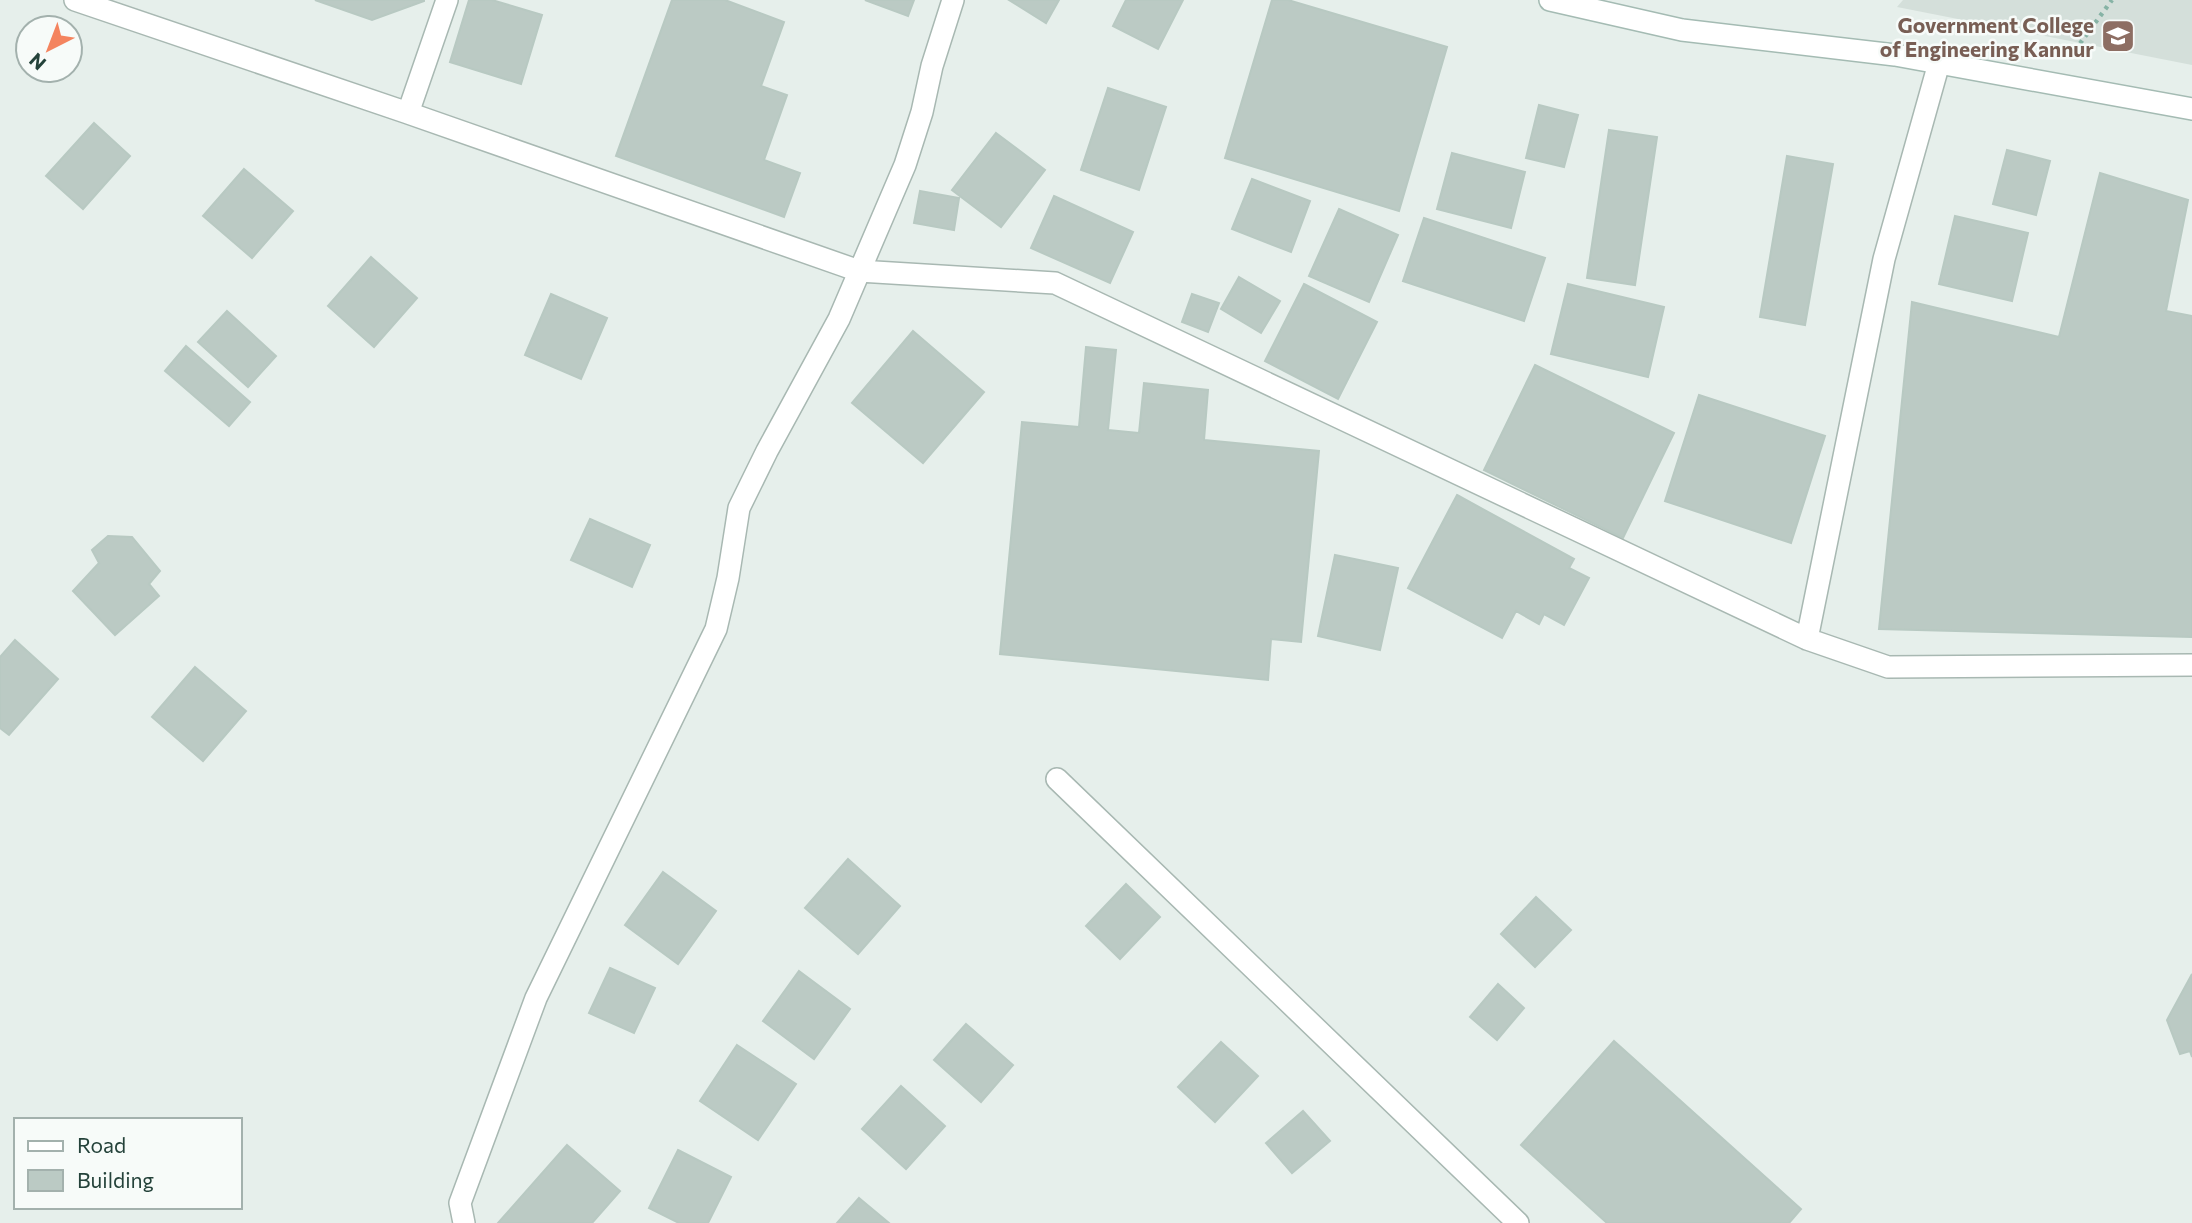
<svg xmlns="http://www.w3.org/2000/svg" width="2192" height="1223" font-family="Commissioner,sans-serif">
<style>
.built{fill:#d4dfda}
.building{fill:#bbcac4;stroke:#b8c9c2;stroke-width:2}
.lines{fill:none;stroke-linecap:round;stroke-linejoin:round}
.minor-casing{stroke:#a8b8b2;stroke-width:24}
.secondary-casing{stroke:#a4bbb3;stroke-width:24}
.path{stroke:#86b3a5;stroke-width:4.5;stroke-dasharray:3.5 5;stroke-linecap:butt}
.minor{stroke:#fff;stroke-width:21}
.secondary{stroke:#fff;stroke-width:21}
.labels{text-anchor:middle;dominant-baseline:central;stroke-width:5;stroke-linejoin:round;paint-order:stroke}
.education-label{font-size:21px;font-weight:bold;fill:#785e54;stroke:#f7fbf9;text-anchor:end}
</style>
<rect width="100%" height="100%" fill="#e6efeb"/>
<path class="built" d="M1903 0H2192V65L1897 7Z"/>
<path class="building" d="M315 0H424V1L372 20Z
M469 0H492L542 15 521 84 450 62Z
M672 0H725L784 22 761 86 787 95 764 160 800 173 784 217 616 156Z
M865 0H914L908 16Z
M1009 0H1059L1046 23Z
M1126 0H1183L1158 49 1113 26Z
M1272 0H1288L1447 47 1399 211 1225 158Z
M1108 88 1166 107 1139 190 1081 170Z
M1539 105 1578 115 1564 167 1526 158Z
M94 123 130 156 83 209 46 176Z
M1609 130 1657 137 1635 285 1587 278Z
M996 133 1045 170 1001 227 952 190Z
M2007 150 2050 161 2036 215 1993 204Z
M1452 153 1525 172 1511 228 1437 209Z
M1787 156 1833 164 1805 325 1760 317Z
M244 169 293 211 252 258 203 216Z
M2100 173 2188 200 2166 311 2192 316V637L1879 629 1912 302 2059 337Z
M1252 179 1310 201 1291 252 1232 229Z
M920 191 959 198 954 230 914 223Z
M1054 196 1133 232 1110 283 1031 248Z
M1339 209 1398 235 1369 302 1309 276Z
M1955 216 2028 233 2012 301 1939 284Z
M1424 218 1545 258 1524 321 1403 281Z
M371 257 417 298 374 347 328 306Z
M1239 277 1280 301 1261 333 1221 309Z
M1304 284 1377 322 1338 399 1265 361Z
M1568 284 1664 307 1648 377 1551 354Z
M551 294 607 318 581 379 525 355Z
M1192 294 1219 303 1208 332 1182 322Z
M227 311 276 356 248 387 198 342Z
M913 331 984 392 923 463 852 403Z
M186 346 250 402 229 426 165 371Z
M1086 347 1116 350 1108 430 1139 433 1144 383 1208 390 1204 440 1319 451 1301 642 1271 639 1268 680 1000 654 1022 422 1079 427Z
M1535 365 1674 433 1623 538 1484 470Z
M1699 395 1825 436 1791 543 1665 501Z
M1457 495 1574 559 1569 568 1589 578 1564 625 1544 614 1539 624 1516 611 1502 638 1408 588Z
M590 519 650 545 632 587 571 560Z
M108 536 132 537 160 571 149 584 159 596 115 635 73 591 99 563 92 550Z
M1335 555 1398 568 1380 650 1318 636Z
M15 640 58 679 9 735 0 728V657Z
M195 667 246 711 203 761 152 717Z
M848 859 900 906 858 954 805 908Z
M663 872 716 911 678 964 625 925Z
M1126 884 1160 917 1120 959 1086 926Z
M1536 897 1571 930 1535 967 1501 934Z
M610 968 655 988 634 1033 589 1013Z
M799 971 850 1009 814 1059 763 1021Z
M2192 974V1057L2190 1051 2180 1054 2167 1020Z
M1498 984 1524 1008 1497 1040 1470 1017Z
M966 1024 1013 1065 981 1102 934 1060Z
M1614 1041 1801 1209 1789 1223H1607L1521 1145Z
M1221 1042 1258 1076 1215 1122 1178 1087Z
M737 1045 796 1084 758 1140 700 1101Z
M901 1086 945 1126 906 1169 862 1129Z
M1303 1111 1330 1141 1292 1173 1266 1143Z
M567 1145 620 1191 592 1223H498Z
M678 1150 731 1177 708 1223H679L649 1208Z
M859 1198 889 1223H837Z"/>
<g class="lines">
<g class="minor-casing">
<path id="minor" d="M75 0 408 113
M447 0 408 113 859 271 1055 283 1807 639 1888 667 2192 665
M1807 639 1884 259 1939 63
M1057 779 1518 1223
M464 1223 460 1203 536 998 716 629 728 578 739 508 767 451 839 319 905 165 922 112 932 66 953 0"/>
</g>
<g class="secondary-casing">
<path id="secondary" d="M1550 0 1682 30 1895 55 2192 109"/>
</g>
<path class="path" d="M2070 57 2112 0"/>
<use href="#minor" class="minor"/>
<use href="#secondary" class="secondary"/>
</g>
<defs>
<g id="university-square" transform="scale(1.75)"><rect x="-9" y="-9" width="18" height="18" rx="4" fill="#8d6e63" stroke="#f7fbf9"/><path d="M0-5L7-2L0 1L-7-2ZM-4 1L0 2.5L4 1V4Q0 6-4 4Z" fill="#fff"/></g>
</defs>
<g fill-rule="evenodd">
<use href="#university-square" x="2118" y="36"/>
</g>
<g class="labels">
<g class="education-label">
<text x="2094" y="24">Government College<tspan x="2094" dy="24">of Engineering Kannur</tspan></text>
</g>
</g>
<rect x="14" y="1118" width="228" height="91" fill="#f7fbf9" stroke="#a3b1ad" stroke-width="2"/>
<rect x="28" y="1141" width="35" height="10" fill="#ffffff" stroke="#a3b1ad" stroke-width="2"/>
<text x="77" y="1153" font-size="21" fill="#24423a">Road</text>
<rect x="28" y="1170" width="35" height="21" fill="#bbcac4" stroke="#a3b1ad" stroke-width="2"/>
<text x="77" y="1188" font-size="21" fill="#24423a">Building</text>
<g transform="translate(49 49) rotate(222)"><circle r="33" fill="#f7fbf9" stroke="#a3b1ad" stroke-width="2"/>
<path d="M0-5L12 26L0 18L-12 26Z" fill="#f4845f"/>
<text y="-10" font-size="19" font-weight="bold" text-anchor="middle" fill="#24423a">N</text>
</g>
</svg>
